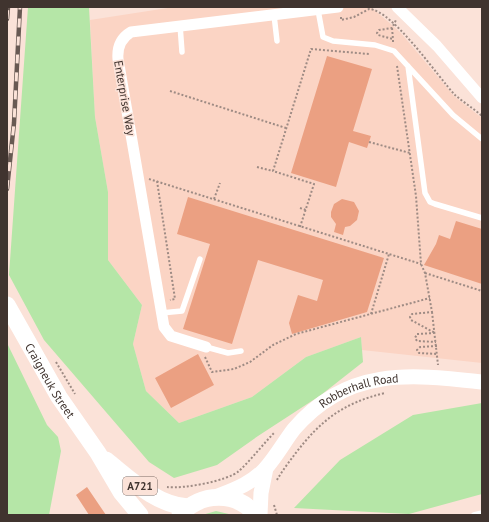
<svg xmlns="http://www.w3.org/2000/svg" width="489" height="522" font-family="'PT Sans',sans-serif">
<style>
.built{fill:#fbd4c4}
.green{fill:#b5e6a7}
.building{fill:#eba082}
.lines{fill:none;stroke-linecap:round;stroke-linejoin:round}
.path{stroke:#9e8b84;stroke-width:2;stroke-dasharray:2 2;stroke-linecap:butt}
.lane{stroke:#fff;stroke-width:5.5}
.street{stroke:#fff;stroke-width:11}
.secondary{stroke:#fff;stroke-width:15}
.primary{stroke:#fff;stroke-width:17}
.rail-casing{stroke:#685953;stroke-width:4.5}
.rail{stroke:#fbe2d8;stroke-width:3;stroke-dasharray:9;stroke-linecap:butt}
.labels{text-anchor:middle;dominant-baseline:central;stroke-width:3;stroke-linejoin:round;paint-order:stroke}
.shield{fill:#fbe2d8;stroke:#786862;stroke-width:1}
.shield-label{font-size:11px;font-weight:bold;fill:#40342f}
.street-label{font-size:12px;fill:#40342f;stroke:#fbe2d8}
</style>
<rect width="100%" height="100%" fill="#fbe2d8"/>
<path class="built" d="M174 7H371L400 32 454 96 482 118V363L362 350 361 337 306 357 252 397 179 423 146 391 133 344 142 305 108 260V192L95 117 90 20Z"/>
<path class="green" d="M28 7H89L95 117 108 192V260L142 305 133 344 146 391 179 423 252 397 306 357 361 337 363 362 321 395 258 436 217 465 174 478 149 462 44 340 9 275Z
M7 343 47 425 58 437 61 451 49 515H7Z
M482 403V494L409 514 294 508 340 460 413 415Z
M216 511 233 515H202Z"/>
<path class="building" d="M327 56 372 69 353 131 371 136 367 148 349 142 336 187 291 173Z
M188 197 384 258 367 312 292 334 289 323 298 295 317 301 323 280 258 260 232 344 183 329 210 244 177 234Z
M342 199 354 202 359 211 357 220 350 226 345 227 343 235 334 232 336 224 331 217V212L334 204Z
M456 221 482 229V284L424 265 436 244 439 235 450 239Z
M198 354 214 385 171 408 155 378Z
M87 487 106 515H89L76 495Z"/>
<g class="lines">
<path class="path" d="M341 17V20L354 17 369 9C393 10 438 77 455 95 463 102 473 108 482 116
M392 28 393 39
M393 42V39L378 35 377 33 379 30 392 28 396 20
M397 66 416 196 421 264 425 273 432 312 412 314 410 317 411 320 435 333
M170 91 286 128
M369 142 410 153
M257 167 273 171
M149 179 421 264
M157 181 175 299 170 300
M214 199 220 183
M300 208 306 210
M300 227 314 184 273 171 311 49 369 54
M425 273 482 291
M432 312 438 365
M371 314 389 254
M435 333 417 334 415 338 417 341 436 342
M437 346 420 347 417 350 419 353 437 354
M205 357 212 372 234 369 250 362 273 345 296 334 430 298
M56 362 75 394
M277 480C282 471 289 462 295 454 321 420 343 403 385 393
M167 487C184 489 227 481 239 471 252 459 263 444 275 432
M274 505 277 515"/>
<path class="lane" d="M318 10 323 37 333 41 375 45 394 51 453 115 482 139
M274 15 277 41
M180 25 182 52
M408 66 425 193 430 202 435 204 482 218
M161 313 182 311 200 259
M206 347 228 353 241 351
M474 515 482 513"/>
<path class="street" d="M397 7 437 46 482 98
M206 347 171 336 164 327 118 59C117 47 121 38 131 32L338 7"/>
<g class="secondary">
<path id="s1" d="M218 496C236 489 252 483 265 469 276 457 284 442 294 429 347 367 409 374 482 382"/>
<path d="M260 515 261 493 266 468"/>
</g>
<g class="primary">
<path id="s2" d="M7 305 59 397 98 453 121 492 140 515"/>
<path d="M106 460C130 479 156 505 188 507"/>
<path d="M180 515C201 492 236 491 256 515"/>
</g>
<g class="rail-casing">
<path id="rail" d="M7 19 8 7
M7 189 14 123 20 7"/>
</g>
<use href="#rail" class="rail"/>
</g>
<g class="labels">
<rect class="shield" x="123" y="477" width="34" height="18" rx="3"/>
<g class="shield-label">
<text x="140" y="486">A721</text>
</g>
<g class="street-label">
<text transform="translate(125 98) rotate(80)">Enterprise Way</text>
<text stroke="none"><textPath href="#s2" startOffset="87">Craigneuk Street</textPath></text>
<text stroke="none"><textPath href="#s1" startOffset="182">Robberhall Road</textPath></text>
</g>
</g>
<rect width="489" height="522" fill="none" stroke="#40342f" stroke-width="16"/>
</svg>
